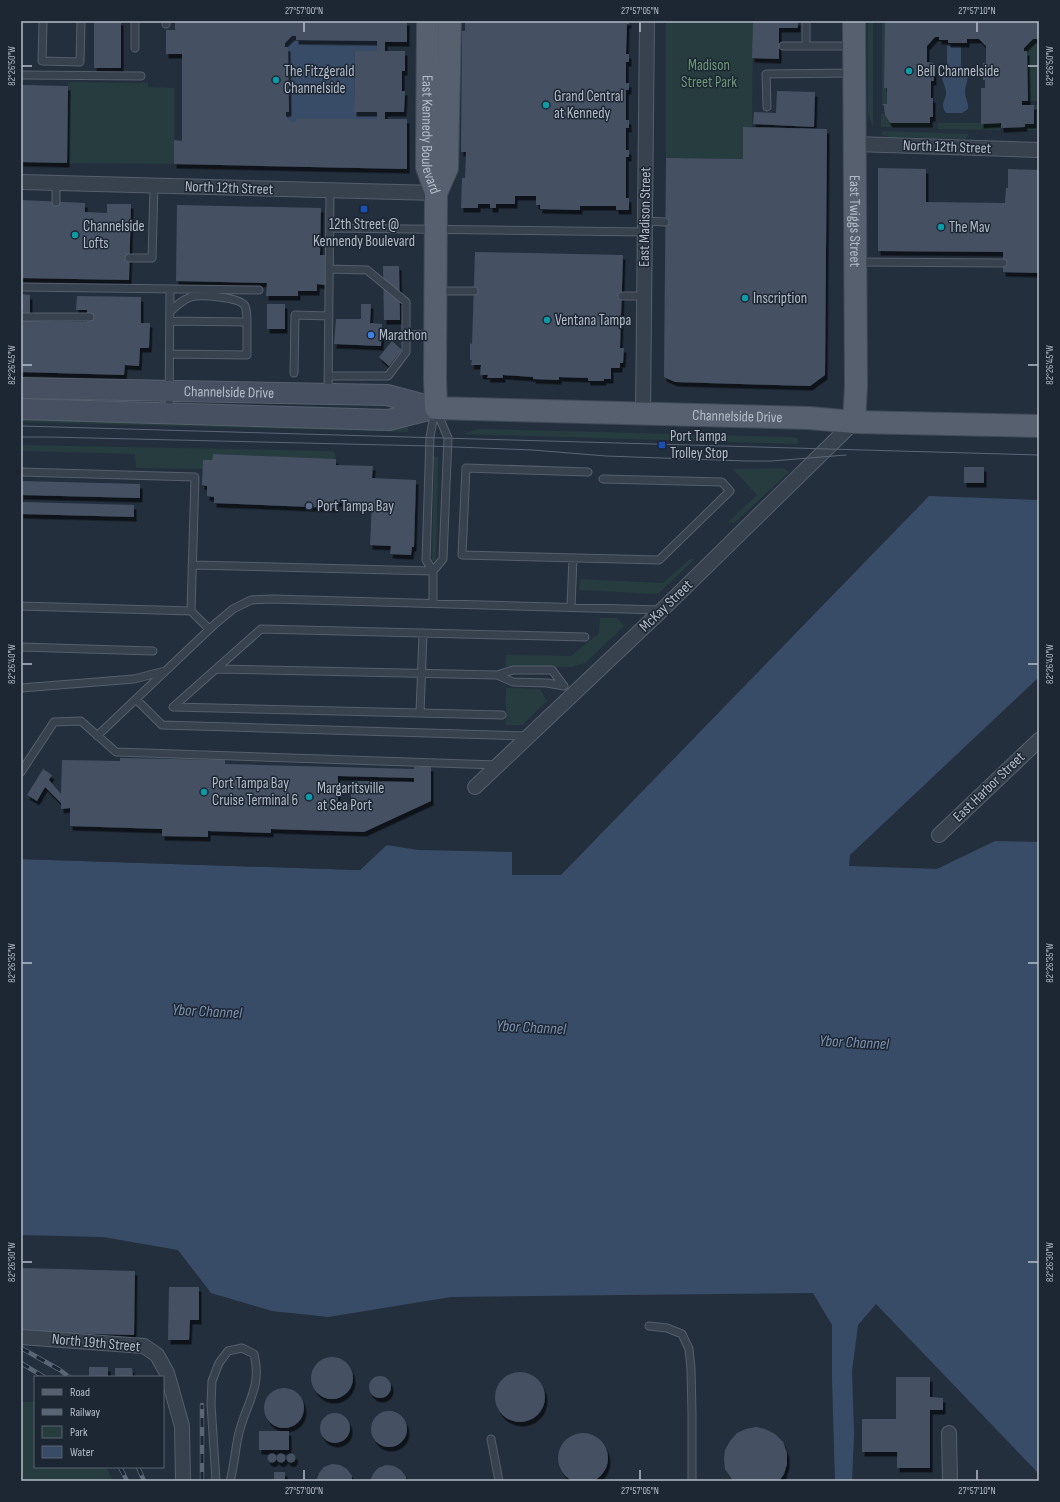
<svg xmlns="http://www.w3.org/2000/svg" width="1060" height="1502" font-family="'Sofia Sans Condensed',sans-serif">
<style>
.green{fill:#263c3f}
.water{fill:#394c67}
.pier{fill:#242f3e}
.building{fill:#455162;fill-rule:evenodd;filter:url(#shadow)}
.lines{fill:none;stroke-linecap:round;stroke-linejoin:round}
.lane-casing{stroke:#565f6c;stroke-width:9}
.street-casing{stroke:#565f6c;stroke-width:16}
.secondary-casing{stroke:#565f6c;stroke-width:22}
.primary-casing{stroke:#414a57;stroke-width:24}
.lane{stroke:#38414e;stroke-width:7}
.street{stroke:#38414e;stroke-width:14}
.secondary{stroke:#465061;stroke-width:20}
.primary{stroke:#56606e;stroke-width:22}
.tram{stroke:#5a6575;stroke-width:1}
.rail-casing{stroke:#5a6575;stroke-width:4.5}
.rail{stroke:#1d2633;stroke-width:3;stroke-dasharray:9;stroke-linecap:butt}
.ticks{fill:none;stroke:#b4bcc9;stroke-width:1.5}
.culture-dot{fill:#0f9aa8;stroke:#1d2633;stroke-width:1.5}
.transit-dot{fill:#1a4fb4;stroke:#1d2633;stroke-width:1.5}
.shop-dot{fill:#3f7fe0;stroke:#1d2633;stroke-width:1.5}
.service-dot{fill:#5c6f8a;stroke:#1d2633;stroke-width:1.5}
.labels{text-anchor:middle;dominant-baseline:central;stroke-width:3;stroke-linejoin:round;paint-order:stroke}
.park-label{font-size:15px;fill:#6b9a76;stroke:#1d2633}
.poi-label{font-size:15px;fill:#b4bcc9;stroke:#1d2633;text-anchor:start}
.street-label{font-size:15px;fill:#b4bcc9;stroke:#1d2633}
.water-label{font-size:16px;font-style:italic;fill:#7c92b1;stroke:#1d2633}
.neatline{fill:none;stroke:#b4bcc9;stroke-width:1.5}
.ticks-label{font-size:10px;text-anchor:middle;fill:#b4bcc9}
</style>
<defs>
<filter id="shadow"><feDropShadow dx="2.5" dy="4.5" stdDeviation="0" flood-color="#0009"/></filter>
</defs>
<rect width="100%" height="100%" fill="#242f3e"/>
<path class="green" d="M666 21H753L752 127H744L743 159 666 158Z
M868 21H873V128L868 113Z
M882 21H885L884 88H887V104H882Z
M1033 39H1039V101H1028L1027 51H1024V48Z
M68 82 148 83V87L174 88V164L67 163Z
M1034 105H1039V130H1009V128L1025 127V124H1034Z
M884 113 890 123H930V127H881V114Z
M938 123H1001V130L938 129Z
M882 131 969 134 965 139 890 137 882 135Z
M21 417 408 427V432L21 422Z
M478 429 791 437 798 438V441L797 444 463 434Z
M21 445 331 451 335 453 336 459 213 454 212 460 203 469 136 468 135 454 21 451Z
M436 456 438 458 436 560 433 562 432 560 434 457Z
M783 468 789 472 734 523 728 522 757 495 733 469Z
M690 559H695L658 594 579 590 580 579 663 583Z
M600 618H617L624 626 585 663 572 667 505 666 506 655 571 656 599 633Z
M506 688 540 689 547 701 522 725H506Z
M21 1402H35V1467H106L113 1481H21Z"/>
<path class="water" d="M292 36H296V40L377 41V51H355L354 111 377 112V119H297L296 122H292L286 116V112H289L288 47H285V43Z
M947 46H961V70C973 75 965 82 965 92 965 98 969 103 968 109L962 113H946C939 103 947 100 946 91 945 86 943 82 942 78L947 70Z
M929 496 1039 500V677L850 855 849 866 937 869 995 841 1039 842V1474L876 1304 858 1325 852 1371 854 1434 852 1481H835L832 1378V1325L813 1293 451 1297 328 1317 272 1311 211 1293 178 1250 103 1237 21 1235V859L360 870 386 845 418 850 512 852V875H561Z"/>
<path class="pier" d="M385 844H388L360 870 21 859V857L359 868Z"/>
<path class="building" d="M94 21H121V68H94Z
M175 21H407V42H385V51H405V71H402V91H405L404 112H385V119H407V169L174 164V140L182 141V54H166V30H175ZM292 36H296V40L377 41V51H355L354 112H377V119H296V122H292L286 116V112H289L288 47H285V43Z
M465 21H629V24H627L626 54H629V62H626V83H629V90H626V120H629V128H626V150H629V157H626V198H629V210H616V206H580V210L540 209V205H536V196H515V204H496V208H490V204H478V208H461L462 178H465L466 152H461L462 31H465Z
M753 21H798V28H779V59L752 58Z
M885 21H1039V39H1033L1024 48V51H1027L1028 101H1022V105H1034V124H1025V127L1001 128V123L981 124V88H985V80H983V63H986V46L979 39H967V43H948V40H939V37H935L927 46V62L934 63V81H931V98H933V117H930V123H890L885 115 884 106 882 104H887V88H884Z
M21 85 68 86 67 163 21 162Z
M777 91 815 92 814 127 753 124 754 112 776 113Z
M743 127 827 129 825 375 810 386 675 382 664 377 666 158 743 159Z
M878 168 926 169V202L1005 203 1006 188H1008V169L1039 170V273L1003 272V252L878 251Z
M21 200 85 203V212L107 213V204H131L129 280 21 278Z
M177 205 321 208 320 255H326L325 285 317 284V291H298V296H266L267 283 176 281Z
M475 252 623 255 620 348H624L623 363H620V368H611V379H604V381H588V378L559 377V380L533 379V377L503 375V378H487L488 375H480L481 365H471L472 360H470V343L472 344Z
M383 266H399L400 320H384Z
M21 294 30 295V321L87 322V310H76L77 296 141 297V323H150L149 348H140L139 366 125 365 124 375 21 372V325H23V309H21Z
M267 304H285V329H267Z
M361 304H371L370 323 382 324 381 346 334 344 336 319H361Z
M392 341 402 350 389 366 379 357Z
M213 454 336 459V465L373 466 372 478 416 480 414 547H412L411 555 390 554 391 546 370 545 372 504 335 502V508L214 503V497L207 496V486L202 485 203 460H212Z
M964 467H984V483H964Z
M21 481 140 484V498L21 495Z
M21 502 134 505V517L21 514Z
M120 758 225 760V764L414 769V767H431V801L364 832 271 829V833L208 831V837L162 836V829L70 826V808L61 809V803L45 787 37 801 27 795 43 769 52 775 49 780 61 794 62 760 120 761ZM338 776 414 778V782L351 781V804L338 803Z
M21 1268 135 1271 134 1335 21 1332Z
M169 1287H199V1320H190L189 1340H168Z
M311 1378a21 21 0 1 1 42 0a21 21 0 1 1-42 0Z
M89 1367H108V1377H89Z
M115 1368H132L133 1377H115Z
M495 1397a25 25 0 1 1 50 0a25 25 0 1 1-50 0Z
M369 1387a11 11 0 1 1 22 0a11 11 0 1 1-22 0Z
M896 1377H930V1397L943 1398V1410H930V1468H897V1452H862V1419H896Z
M264 1408a20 20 0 1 1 40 0a20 20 0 1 1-40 0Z
M371 1429a18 18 0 1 1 36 0a18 18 0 1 1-36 0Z
M320 1428a15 15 0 1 1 30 0a15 15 0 1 1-30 0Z
M756 1427 765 1429 775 1434 783 1442 787 1453V1464L784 1474 779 1481H733L725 1469 724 1459 725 1450 730 1441 737 1433 746 1429Z
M259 1431H289V1450H259Z
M558 1458a25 25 0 1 1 50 0a25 25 0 1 1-50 0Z
M276.5 1458a4.5 4.5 0 1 1 9 0a4.5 4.5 0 1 1-9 0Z
M286.5 1458a4.5 4.5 0 1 1 9 0a4.5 4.5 0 1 1-9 0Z
M267.5 1458a4.5 4.5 0 1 1 9 0a4.5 4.5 0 1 1-9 0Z
M332 1464 340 1465 347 1469 352 1476V1481H316L319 1473 324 1467Z
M386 1465 394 1466 401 1470 406 1477V1481H370L373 1474 378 1468Z
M274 1472H285V1481H274Z"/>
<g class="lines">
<g class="lane-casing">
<path id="lane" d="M43 21 42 61 80 62 81 21
M135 21V48
M166 21V24
M806 21V46H853
M783 46H806
M21 75 141 76
M767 107 766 74 852 73
M56 202V183
M645 221 665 222
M330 228 645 232
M129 258H152L154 186
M857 262 1003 263
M21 287 259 290
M438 291H474
M622 296H644
M170 312C176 306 182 300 191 297 200 294 240 297 245 306 247 311 247 317 247 322
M21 317H90
M406 335 432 334
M170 354 247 355V322L170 321
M294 373 295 315 329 316
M328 376H388L406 352V302L367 270 329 269
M328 392 330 191
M169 413 170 289
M21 472 195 477 191 611 21 606
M588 472 466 468 462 555 659 560 730 491 722 482 603 479
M192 565 433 571
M433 571 443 559 448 438 437 412
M433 603V571L426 560 430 437 435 410
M571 607 573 558
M191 611 209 629
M21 647 153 651
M216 669 497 675
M513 670H552L564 686 547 683 513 682 497 675Z
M21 688 134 679 165 671
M136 699 162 725 528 736
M420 713 423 633
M502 715 173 707 261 629 585 637
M97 736 215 624 233 609 251 600 273 599 662 610
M21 772 54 722 81 721 116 752 497 765
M649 1326 667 1328 682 1334 689 1349 691 1369 692 1413V1481
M491 1439 499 1481
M216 1481 211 1404 212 1381 219 1363 228 1351 242 1348 254 1354C262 1385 248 1401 240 1429 235 1446 235 1464 230 1481"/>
</g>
<g class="street-casing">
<path id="street" d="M854 144 1039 150
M21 182 436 193
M643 414 647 21
M475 787 662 610 854 422
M939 835 1039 740
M21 1337 144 1346 157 1355 167 1373 182 1426 183 1481
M949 1433 950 1481"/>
</g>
<g class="secondary-casing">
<g id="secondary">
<path id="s1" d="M21 388 387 395 436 408"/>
<path d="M21 409 389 420 432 409"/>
</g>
</g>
<g class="primary-casing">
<g id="primary">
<path id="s2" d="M428 21 427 167 436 193 435 378 436 408 809 418 854 422 1039 426"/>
<path id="s3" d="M854 21 856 386 854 422"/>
<path d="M436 193 447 168 450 21"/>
</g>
</g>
<use href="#lane" class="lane"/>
<use href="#street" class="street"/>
<use href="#secondary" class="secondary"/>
<use href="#primary" class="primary"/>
<path class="tram" d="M21 426 1039 455
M21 437H49L430 446 533 450 606 456 746 461H772L846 455"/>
<g class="rail-casing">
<path id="rail" d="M21 1348 60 1370 69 1377
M21 1363 44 1377
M120 1467 127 1481
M138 1467 144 1481
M202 1481V1405"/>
</g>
<use href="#rail" class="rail"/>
</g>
<path class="ticks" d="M304 22V32M640 22V32M977 22V32M22 66H32M1028 66H1038M22 365H32M1028 365H1038M22 664H32M1028 664H1038M22 963H32M1028 963H1038M22 1262H32M1028 1262H1038M304 1470V1480M640 1470V1480M977 1470V1480"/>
<g class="culture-dot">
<circle cx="909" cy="71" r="4"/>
<circle cx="276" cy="80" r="4"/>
<circle cx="546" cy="105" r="4"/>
<circle cx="941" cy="227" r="4"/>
<circle cx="75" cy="235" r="4"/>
<circle cx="745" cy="298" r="4"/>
<circle cx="547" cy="320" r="4"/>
<circle cx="204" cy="792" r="4"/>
<circle cx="309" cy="797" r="4"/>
</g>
<g class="transit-dot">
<rect x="360" y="205" width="8" height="8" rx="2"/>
<rect x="658" y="441" width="8" height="8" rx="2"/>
</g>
<circle class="shop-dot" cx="371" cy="335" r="4"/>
<circle class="service-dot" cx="309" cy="506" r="4"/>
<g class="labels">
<g class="park-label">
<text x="709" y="65">Madison<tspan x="709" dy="17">Street Park</tspan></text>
</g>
<g class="poi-label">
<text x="284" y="71">The Fitzgerald<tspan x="284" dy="17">Channelside</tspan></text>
<text x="917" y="71">Bell Channelside</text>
<text x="554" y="96">Grand Central<tspan x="554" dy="17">at Kennedy</tspan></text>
<text x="364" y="224" text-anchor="middle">12th Street @<tspan x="364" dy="17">Kennendy Boulevard</tspan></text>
<text x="83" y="226">Channelside<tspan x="83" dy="17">Lofts</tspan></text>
<text x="949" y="227">The Mav</text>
<text x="753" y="298">Inscription</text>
<text x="555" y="320">Ventana Tampa</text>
<text x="379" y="335">Marathon</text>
<text x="670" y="436">Port Tampa<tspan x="670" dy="17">Trolley Stop</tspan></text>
<text x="317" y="506">Port Tampa Bay</text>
<text x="212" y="783">Port Tampa Bay<tspan x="212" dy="17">Cruise Terminal 6</tspan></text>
<text x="317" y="788">Margaritsville<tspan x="317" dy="17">at Sea Port</tspan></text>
</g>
<g class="street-label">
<text stroke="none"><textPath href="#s2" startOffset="114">East Kennedy Boulevard</textPath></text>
<text transform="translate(947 147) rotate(2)">North 12th Street</text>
<text transform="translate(229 188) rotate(2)">North 12th Street</text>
<text transform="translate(645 217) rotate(-89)">East Madison Street</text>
<text stroke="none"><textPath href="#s3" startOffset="200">East Twiggs Street</textPath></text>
<text stroke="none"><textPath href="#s1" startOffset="208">Channelside Drive</textPath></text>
<text stroke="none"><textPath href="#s2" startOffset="690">Channelside Drive</textPath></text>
<text transform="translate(666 606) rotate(-44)">McKay Street</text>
<text transform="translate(989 787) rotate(-44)">East Harbor Street</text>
<text transform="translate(96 1343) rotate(5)">North 19th Street</text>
</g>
<g class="water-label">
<text transform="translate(207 1012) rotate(3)">Ybor Channel</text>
<text transform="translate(531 1028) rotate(3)">Ybor Channel</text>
<text transform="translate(854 1043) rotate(3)">Ybor Channel</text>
</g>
</g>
<rect width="1060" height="1502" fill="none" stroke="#1d2633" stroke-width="44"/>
<rect x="34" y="1376" width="130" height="92" fill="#1d2633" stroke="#59626f"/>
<rect x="42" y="1389" width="20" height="6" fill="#56606e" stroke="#59626f"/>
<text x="70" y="1396" font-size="12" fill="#b4bcc9">Road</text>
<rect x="42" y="1409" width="20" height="6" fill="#5a6575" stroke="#59626f"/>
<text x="70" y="1416" font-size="12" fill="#b4bcc9">Railway</text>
<rect x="42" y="1426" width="20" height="12" fill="#263c3f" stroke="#59626f"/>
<text x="70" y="1436" font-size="12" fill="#b4bcc9">Park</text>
<rect x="42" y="1446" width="20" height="12" fill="#394c67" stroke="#59626f"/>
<text x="70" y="1456" font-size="12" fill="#b4bcc9">Water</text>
<rect x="22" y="22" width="1016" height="1458" class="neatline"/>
<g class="ticks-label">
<text x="304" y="14">27°57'00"N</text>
<text x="640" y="14">27°57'05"N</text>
<text x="977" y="14">27°57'10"N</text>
<text transform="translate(1049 66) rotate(-90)" y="4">82°26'50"W</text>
<text transform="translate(11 66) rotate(-90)" y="4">82°26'50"W</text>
<text transform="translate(11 365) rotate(-90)" y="4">82°26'45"W</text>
<text transform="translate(1049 365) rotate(-90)" y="4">82°26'45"W</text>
<text transform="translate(11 664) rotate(-90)" y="4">82°26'40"W</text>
<text transform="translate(1049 664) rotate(-90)" y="4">82°26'40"W</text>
<text transform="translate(1049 963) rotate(-90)" y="4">82°26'35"W</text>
<text transform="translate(11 963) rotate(-90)" y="4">82°26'35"W</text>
<text transform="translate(11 1262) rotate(-90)" y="4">82°26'30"W</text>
<text transform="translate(1049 1262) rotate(-90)" y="4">82°26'30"W</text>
<text x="304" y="1494">27°57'00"N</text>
<text x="640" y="1494">27°57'05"N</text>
<text x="977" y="1494">27°57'10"N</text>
</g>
</svg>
